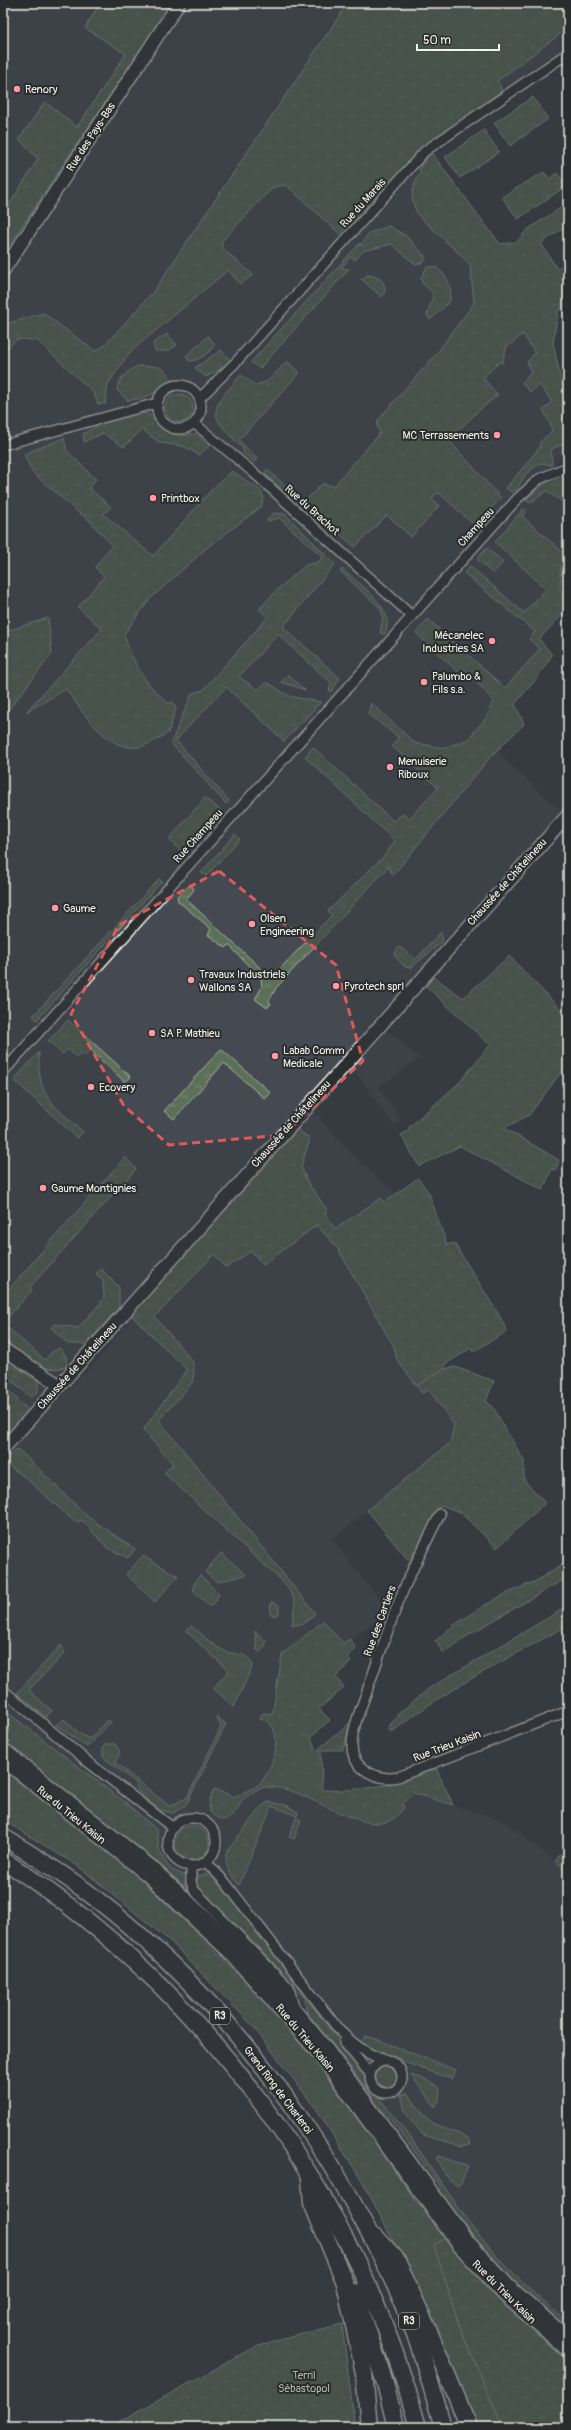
<svg xmlns="http://www.w3.org/2000/svg" width="571" height="2430" font-family="Pangolin,sans-serif">
<style>
.built{fill:#444851}
.grass{fill:url(#grass-tufts);stroke:#a8b0a0}
.forest{fill:url(#forest-crowns);stroke:#a8b0a0}
.lines{fill:none;stroke-linecap:round;stroke-linejoin:round}
.street-casing{stroke:#f4f1e8;stroke-width:12}
.secondary-casing{stroke:#f4f1e8;stroke-width:15}
.highway-casing{stroke:#f4f1e8;stroke-width:19}
.street{stroke:#2a2d2e;stroke-width:9}
.secondary{stroke:#2a2d2e;stroke-width:12}
.highway{stroke:#2a2d2e;stroke-width:16}
.marked{fill:none;stroke:#de5a58;stroke-width:3;stroke-dasharray:8 5;stroke-linejoin:round}
.poi-dot{fill:#ff9aa2;stroke:#2a2d2e;stroke-width:1.5}
.labels{text-anchor:middle;dominant-baseline:central;stroke-width:4;stroke-linejoin:round;paint-order:stroke}
.shield{fill:#2a2d2e;stroke:#b7b6b0;stroke-width:1}
.shield-label{font-size:10px;font-weight:bold;fill:#f4f1e8}
.poi-label{font-size:11px;fill:#f4f1e8;stroke:#2a2d2e;text-anchor:start}
.street-label{font-size:11px;fill:#f4f1e8;stroke:#2a2d2e}
.park-label{font-size:11px;fill:#b0b6a8;stroke:#2a2d2e}
</style>
<defs>
<pattern id="grass-tufts" width="24" height="20" patternUnits="userSpaceOnUse"><rect width="24" height="20" fill="#5c6f59"/><path d="M3 7l-1-3M5 7V3M7 7l1-3M15 17l-1-3M17 17v-4M19 17l1-3" fill="none" stroke="#748471"/></pattern>
<pattern id="forest-crowns" width="20" height="18" patternUnits="userSpaceOnUse"><rect width="20" height="18" fill="#5c6f59"/><path d="M2 6a3 3 0 1 1 6 0M12 15a3 3 0 1 1 6 0" fill="none" stroke="#748471"/></pattern>
</defs>
<rect width="100%" height="100%" fill="#373b41"/>
<filter id="ink" filterUnits="userSpaceOnUse"><feTurbulence type="fractalNoise" baseFrequency=".025" numOctaves="2"/><feDisplacementMap in="SourceGraphic" scale="8" xChannelSelector="R" yChannelSelector="G"/><feConvolveMatrix kernelMatrix="1 2 1 2 8 2 1 2 1" color-interpolation-filters="sRGB"/></filter>
<g filter="url(#ink)">
<path class="built" d="M3 3H568V51L431 152 419 169 413 175 420 172 548 321 568 403V443L556 464 568 472V561L561 567 560 588 568 609 539 639 552 655 538 677 515 704 524 724 497 752 563 813 3 1449Z
M387 1030 420 1058 379 1087 401 1120 393 1125 352 1067Z
M310 1112H315L322 1117 320 1119 351 1153 396 1194 384 1204 381 1198 335 1229 325 1213 328 1211 308 1183 301 1167 304 1154 302 1134 296 1128Z
M317 1225 338 1249 370 1302 394 1347 398 1360 422 1392 428 1390 454 1426 450 1443 332 1540 388 1609 378 1620 343 1644 323 1622 282 1655 271 1706 272 1714 315 1790 402 1805 413 1793 486 1815 506 1822 568 1872V2337L498 2270 299 2002 186 1892 3 1744V1456L95 1362 202 1235 251 1251 263 1265Z"/>
<path class="grass" d="M100 3H172L3 254V215L38 159 19 139 45 102 77 127 126 54 85 28Z
M348 3H568V28L497 81 502 90 427 146 340 234 286 185 273 187 221 242 223 249 253 275 240 284 228 270 129 353 108 384 105 404H98L93 392 38 341 23 339 16 340 3 352V325L43 313 95 351 104 346 153 292Z
M533 97 548 119 510 146 494 123Z
M484 130 499 152 460 178 445 157Z
M431 152 500 244 517 242 527 230 568 203V225L541 243 557 269 568 261V318L561 309 558 311 553 343 568 413 567 443 551 449 552 465 540 463 526 474 516 490 511 492 506 488 540 447V442L552 431 550 423 543 410 552 402 540 385 530 392 522 383 532 371 527 362 535 353 523 334 510 345H507L502 363 499 362 483 378 498 395 478 411 457 432H451L445 436 501 498 474 525 439 493 434 495 432 499 439 506 411 537 387 515 355 547 319 516 302 504 322 484 334 486 380 433 377 426 378 420 437 353 474 303 470 264 418 215C409 196 411 191 420 172L419 169Z
M544 172 550 179 557 173 566 186 518 219 502 197Z
M389 226 406 236 425 256V261L416 265 392 244 363 251 355 260 351 257 341 268 349 269 260 368 251 362 360 243V246L369 233Z
M427 267H436C449 278 452 285 450 301L430 320 427 315 433 297 432 292 422 283 421 277Z
M368 275C379 276 385 280 385 292L382 297 361 279Z
M167 334 177 345 168 351H155L153 343Z
M208 336 215 344C211 352 199 361 189 361L186 356Z
M221 350 230 360 228 364 206 377 195 368Z
M287 361 299 373 239 440 257 459 254 462 243 453V449C208 413 207 413 241 375L255 385 268 381Z
M138 366C158 367 162 363 172 381 158 392 145 400 127 400L117 390C118 379 128 370 138 366Z
M165 408a14 14 0 1 1 28 0a14 14 0 1 1-28 0Z
M139 413 149 414C164 432 171 438 195 434L210 445 199 455 183 446 160 443 142 429 124 447 103 433 84 442 83 434 104 422Z
M64 438 67 451 96 479 89 488 111 507 103 514 153 556 212 489 232 471 260 490 264 498 261 507 209 546 150 599 124 634C133 663 144 683 168 703L173 702 176 709 168 733C160 738 150 744 140 747 108 753 82 711 66 689L26 712 102 629 78 607 104 577 95 567 112 545 85 516 80 514 32 472 24 454Z
M267 469 293 493 290 497 264 473Z
M568 474V506L547 491 530 503 525 500C537 489 551 476 568 474Z
M523 509 526 511 522 516 564 553 568 549V561L561 567 560 588 568 609 539 639 552 655 538 677 515 704 524 724 492 755 393 875 388 867 276 988 269 1001 271 1004 267 1008 255 999 262 987 261 979 229 945 226 948 208 935 211 929 178 901 177 896 191 883 194 890 186 899 271 978 332 915 328 911 385 855 395 841 305 757 313 747 393 821 403 814 409 819 438 788 392 746 399 738 368 714 371 703 415 743 445 748 468 739 486 718 494 701 464 669 460 674 416 633 428 619 505 688 540 649 529 639 535 632 464 573 470 566 524 613 546 589 495 542Z
M274 513 285 514 335 564 283 627 340 678 332 691H329L331 683 278 634 239 677 258 690 267 682 289 696 321 702 284 741 226 687 176 740 229 801 226 804 171 743 192 693 203 690 268 617 259 609 278 589 306 565 318 562 323 557 279 518 268 521V518Z
M487 548 503 562 493 574 477 559Z
M342 569C359 584 397 608 385 634L380 633 383 617 380 608 340 571Z
M48 618 52 654 3 717V632Z
M288 675 305 690 281 682Z
M205 798 223 812 183 854 169 839Z
M235 834 240 839 206 876 201 873Z
M159 879 162 881 37 1020 33 1016Z
M441 932 443 941 411 968 405 967 394 955 399 947 416 959Z
M509 956 568 1017V1063L529 1115 504 1128 559 1160 556 1170 552 1169 543 1190 460 1146 419 1166 401 1135 410 1130 409 1127 460 1082 490 1045 426 986 434 977 463 998Z
M68 1020 131 1077 125 1082 90 1050 85 1056 81 1052 77 1057 68 1049 63 1054 48 1041Z
M221 1049 271 1093 265 1099 224 1063 174 1119 164 1111Z
M39 1052C37 1098 52 1103 83 1132L77 1138 14 1080Z
M296 1128 310 1139 301 1167 308 1183 328 1211 325 1213 335 1229 381 1198 384 1203 418 1178 429 1193 447 1245 454 1243 499 1315 507 1331 473 1352 471 1348 444 1365 447 1369 417 1386 397 1360 394 1347 338 1249 317 1225 263 1265 251 1251 226 1268 214 1254 155 1317 193 1362 194 1374 192 1383 159 1420 315 1613C310 1620 302 1626 292 1625L295 1601 287 1586 164 1473 173 1464 143 1430 187 1370 131 1315Z
M125 1157 136 1169 30 1287 32 1290 3 1323V1296Z
M101 1269 119 1287V1307L87 1344H68L51 1328 54 1324 78 1328 104 1299 103 1280 96 1274Z
M3 1324 45 1360 52 1352 60 1348 66 1356 67 1366C43 1377 21 1353 3 1339Z
M3 1360 38 1381V1391L31 1397 11 1380 5 1387 29 1411 4 1438Z
M18 1449 88 1517 135 1549 128 1558 107 1548 82 1520 76 1523 22 1475 3 1462V1460Z
M221 1553 246 1575 217 1582 205 1572Z
M143 1556 178 1576 155 1602 126 1574Z
M568 1561V1577L467 1636 444 1653 435 1641 453 1626 477 1610 501 1596 538 1580Z
M200 1575 219 1594 213 1605 209 1606 194 1591 193 1586Z
M271 1602 279 1605V1613L275 1616 270 1614Z
M568 1606V1625C508 1659 445 1689 392 1732L387 1729 400 1712 431 1687Z
M323 1621 343 1643 350 1639 356 1649 347 1657 351 1662 336 1677 344 1687 319 1709 330 1720 311 1737 316 1751 351 1722 343 1750H321L322 1790C362 1792 400 1784 436 1768L453 1805 413 1793 402 1805 404 1807C399 1815 393 1821 382 1823 358 1826 314 1799 291 1791 282 1788 266 1785 258 1789 253 1792 246 1796 243 1800 234 1812 228 1831 210 1812L209 1802 214 1789 234 1797C242 1792 255 1789 261 1782 274 1769 287 1724 260 1718L263 1713 272 1714 282 1655Z
M191 1626C203 1634 214 1648 227 1652 238 1655 247 1652 253 1665L234 1707 213 1688 229 1671 186 1631Z
M255 1631 266 1641 265 1647 260 1652 257 1650Z
M61 1645 65 1653 29 1690 52 1711 46 1717 17 1693Z
M3 1709 126 1803 157 1830 159 1849 166 1863 172 1870 186 1876 185 1885 190 1891 132 1842 3 1742Z
M216 1716 226 1724 186 1805 173 1813 159 1810 138 1791 136 1783 103 1757V1749L106 1744H115L119 1750V1756L115 1762 169 1806 187 1798 221 1727Z
M64 1719 80 1734 90 1739 107 1720 111 1722 87 1747 56 1725Z
M3 1770 128 1866 281 2016 323 2067 419 2206C430 2209 444 2235 452 2245 487 2287 525 2327 568 2361V2427H477L423 2300 364 2184 317 2110 252 2025 171 1942 78 1866 3 1820Z
M268 1802 286 1805 298 1812 297 1816 272 1806 239 1885C230 1874 225 1867 226 1853L260 1808Z
M296 1818 301 1820 294 1839 289 1837Z
M175 1843a17 17 0 1 1 34 0a17 17 0 1 1-34 0Z
M568 1845V1872L555 1861Z
M208 1873 214 1877 305 1994V1997L361 2069 373 2090 408 2134 467 2220 496 2256 540 2299 568 2322V2331L526 2294 471 2239 439 2191 441 2187 390 2118 377 2106 368 2090 333 2045 307 2013 305 1999 260 1948 199 1891 196 1883 198 1877Z
M366 2036 376 2039 456 2070 451 2079 404 2062 396 2056 385 2052 375 2053 364 2048 361 2042Z
M375 2077a11 11 0 1 1 22 0a11 11 0 1 1-22 0Z
M411 2075 427 2080 440 2088 439 2100 435 2107Z
M401 2094H408L430 2122 468 2138 470 2144 462 2146 423 2135 405 2112Z
M440 2156 468 2167 461 2183 457 2186 445 2175 436 2158Z"/>
<path class="forest" d="M568 561V570L560 576 561 566Z
M455 1367 494 1381 486 1401 493 1407 524 1461V1480L545 1503 497 1548 460 1512 441 1505 409 1561 367 1510 450 1443 454 1425 429 1390 422 1393 417 1386 443 1369Z
M446 2238C484 2282 523 2325 568 2361V2427H503L460 2328 434 2245Z
M342 2324 355 2427H116L115 2424 259 2345Z"/>
<g class="lines">
<g class="street-casing">
<path id="street" d="M157 407a22 22 0 1 1 44 0a22 22 0 1 1-44 0Z
M200 398 237 361 425 151 568 53
M194 423 254 473 412 616
M3 445 157 403
M3 1072 518 498 539 479 568 467
M440 1514C431 1533 421 1552 412 1571 394 1607 383 1647 369 1685 363 1704 352 1726 352 1746 352 1770 379 1781 398 1777L568 1711
M3 1690 88 1762 173 1828
M168 1842a24 24 0 1 1 48 0a24 24 0 1 1-48 0Z
M206 1862 225 1882 339 2030C354 2044 365 2054 385 2060
M191 1866V1882L194 1890 289 1988 294 2007
M344 2042 370 2074
M370 2077a16 16 0 1 1 32 0a16 16 0 1 1-32 0Z"/>
</g>
<g class="secondary-casing">
<path id="secondary" d="M3 271 179 3
M3 1349 59 1385
M3 1449 568 815
M3 1749 152 1867 239 1949 275 1986 327 2049 468 2241 509 2286 568 2338
M3 1760 147 1875 230 1953 319 2054 459 2246 504 2295 568 2351"/>
</g>
<g class="highway-casing">
<path id="highway" d="M3 1837C34 1856 66 1875 95 1898 227 2000 330 2141 399 2294 418 2336 430 2382 443 2427
M3 1860C205 1989 356 2196 418 2427
M310 2179 312 2203 345 2283 364 2373 369 2427
M376 2237 396 2259 428 2329 469 2427
M355 2292 385 2383 396 2427"/>
</g>
<use href="#street" class="street"/>
<use href="#secondary" class="secondary"/>
<use href="#highway" class="highway"/>
</g>
</g>
<path d="M0 0H571V2430H0ZM219 871 336 965 363 1061 283 1135 169 1145 124 1106 71 1014 119 925Z" fill="#373b41" fill-opacity=".55" fill-rule="evenodd"/>
<path class="marked" d="M219 871 336 965 363 1061 283 1135 169 1145 124 1106 71 1014 119 925Z"/>
<g class="poi-dot">
<circle cx="17" cy="89" r="4"/>
<circle cx="497" cy="435" r="4"/>
<circle cx="153" cy="498" r="4"/>
<circle cx="492" cy="641" r="4"/>
<circle cx="424" cy="682" r="4"/>
<circle cx="390" cy="767" r="4"/>
<circle cx="55" cy="908" r="4"/>
<circle cx="252" cy="924" r="4"/>
<circle cx="191" cy="980" r="4"/>
<circle cx="336" cy="986" r="4"/>
<circle cx="152" cy="1033" r="4"/>
<circle cx="275" cy="1056" r="4"/>
<circle cx="91" cy="1087" r="4"/>
<circle cx="43" cy="1188" r="4"/>
</g>
<g class="labels">
<g class="shield">
<rect x="210" y="2008" width="20" height="16" rx="3"/>
<rect x="399" y="2313" width="20" height="16" rx="3"/>
</g>
<g class="shield-label">
<text x="220" y="2016">R3</text>
<text x="409" y="2321">R3</text>
</g>
<g class="poi-label">
<text x="25" y="89">Renory</text>
<text x="489" y="435" text-anchor="end">MC Terrassements</text>
<text x="161" y="498">Printbox</text>
<text x="484" y="635" text-anchor="end">Mécanelec<tspan x="484" dy="13">Industries SA</tspan></text>
<text x="432" y="676">Palumbo &amp;<tspan x="432" dy="13">Fils s.a.</tspan></text>
<text x="398" y="761">Menuiserie<tspan x="398" dy="13">Riboux</tspan></text>
<text x="63" y="908">Gaume</text>
<text x="260" y="918">Olsen<tspan x="260" dy="13">Engineering</tspan></text>
<text x="199" y="974">Travaux Industriels<tspan x="199" dy="13">Wallons SA</tspan></text>
<text x="344" y="986">Pyrotech sprl</text>
<text x="160" y="1033">SA P. Mathieu</text>
<text x="283" y="1050">Labab Comm<tspan x="283" dy="13">Medicale</tspan></text>
<text x="99" y="1087">Ecovery</text>
<text x="51" y="1188">Gaume Montignies</text>
</g>
<g class="street-label">
<text transform="translate(91 137) rotate(-57)">Rue des Pays-Bas</text>
<text transform="translate(363 203) rotate(-48)">Rue du Marais</text>
<text transform="translate(312 510) rotate(42)">Rue du Brachot</text>
<text transform="translate(476 527) rotate(-48)">Champeau</text>
<text transform="translate(198 836) rotate(-48)">Rue Champeau</text>
<text transform="translate(507 882) rotate(-48)">Chaussée de Châtelineau</text>
<text transform="translate(291 1124) rotate(-48)">Chaussée de Châtelineau</text>
<text transform="translate(77 1366) rotate(-48)">Chaussée de Châtelineau</text>
<text transform="translate(380 1621) rotate(-70)">Rue des Cartiers</text>
<text transform="translate(447 1746) rotate(-21)">Rue Trieu Kaisin</text>
<text transform="translate(71 1815) rotate(39)">Rue du Trieu Kaisin</text>
<text transform="translate(305 2038) rotate(50)">Rue du Trieu Kaisin</text>
<text transform="translate(278 2090) rotate(53)">Grand Ring de Charleroi</text>
<text transform="translate(504 2292) rotate(45)">Rue du Trieu Kaisin</text>
</g>
<g class="park-label">
<text x="304" y="2375">Terril<tspan x="304" dy="13">Sébastopol</tspan></text>
</g>
</g>
<rect width="571" height="2430" fill="none" stroke="#2a2d2e" stroke-width="16"/>
<rect x="8" y="8" width="555" height="2414" fill="none" stroke="#f4f1e8" stroke-width="1.5" filter="url(#ink)"/>
<path d="M417 44v6h82v-6" fill="none" stroke="#f4f1e8" stroke-width="2"/>
<text x="423" y="44" font-size="12" fill="#f4f1e8" stroke="#2a2d2e" stroke-width="3" paint-order="stroke">50 m</text>
</svg>
